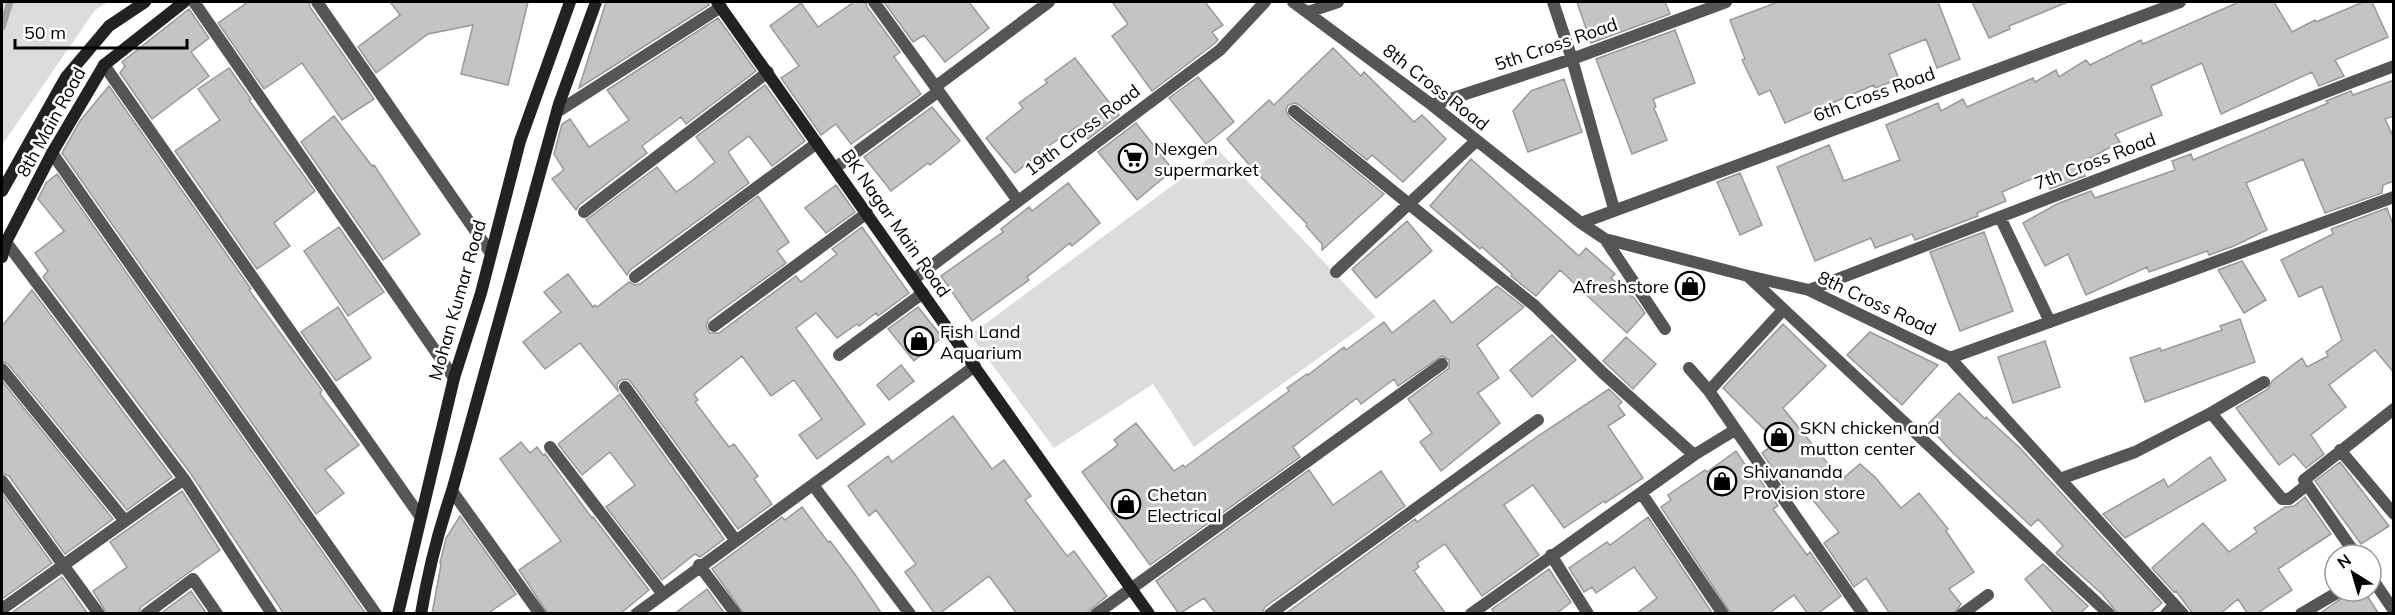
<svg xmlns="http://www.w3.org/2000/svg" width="2395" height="615" font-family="Mulish,sans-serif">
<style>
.green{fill:#dcdcdc}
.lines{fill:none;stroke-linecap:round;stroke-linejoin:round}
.stream{stroke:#a3a3a3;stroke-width:7}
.building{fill:#c4c4c4;stroke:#999;stroke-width:1.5}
.street{stroke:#555;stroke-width:12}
.secondary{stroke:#222;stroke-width:12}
.labels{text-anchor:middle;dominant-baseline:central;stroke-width:5;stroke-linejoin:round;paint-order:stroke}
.street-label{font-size:18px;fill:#000;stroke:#fff}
.poi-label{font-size:18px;fill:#000;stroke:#fff;text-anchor:start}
</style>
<rect width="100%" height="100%" fill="#fff"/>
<path class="green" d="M2 2H108L95 10 2 145Z
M1219 151 1376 317 1194 447 1153 384 1054 448 970 335Z"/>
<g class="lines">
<path class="stream" d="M2 27 10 2"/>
</g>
<path class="building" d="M248 2H309L310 7 374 99 342 120 302 63 264 89 218 23Z
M390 2H528L508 85 461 74 473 25 428 34 376 73 358 47 400 15Z
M606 2H709V5L579 88Z
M854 2H866L867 7 900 52 894 57 921 94 851 144 836 124 821 135 781 78 799 66 770 26 801 3 818 27Z
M884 2H969L989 28 945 62 924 35 913 42Z
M1112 2H1205L1223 25 1212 32 1218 40 1214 44 1152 91 1112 36 1128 24Z
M1577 2H1665L1670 14 1591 43Z
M1778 2H1938L1960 59 1937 68 1926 39 1889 54 1899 79 1875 88 1874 85 1785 123 1770 90 1759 95 1742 60 1745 59 1730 20Z
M1972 2H2068L2009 26 2010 29 1989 38Z
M2239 2H2274L2292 32 2315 20 2316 22 2363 2H2372L2388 37 2335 60 2344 76 2319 86 2312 72 2221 114 2202 63 2151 86 2162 115 2115 134 2120 142 2079 164 2085 176 2050 189 2043 174 2002 192 2006 201 1977 213 1978 216 1915 240 1912 234 1875 248 1871 238 1815 261 1777 167 1829 145 1844 181 1900 160 1886 125 1938 103 1941 111 1963 99 1967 107 2033 78 2035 82 2056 70 2059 77 2086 60 2090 65 2141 40 2143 44Z
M189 9 209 38 191 52 209 76 152 119 120 73 125 66 122 62Z
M718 18 756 71 686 124 681 117 646 143 642 146 647 153 579 205 576 210 552 179 564 170 554 154 562 124 570 119 589 147 629 120 607 90Z
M1675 30 1695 83 1653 99 1656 107 1654 108 1667 140 1632 154 1596 59Z
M1333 48 1361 76 1364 72 1414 122 1422 115 1446 139 1403 182 1372 155 1367 160 1299 105 1295 103 1288 105 1286 110 1289 117 1384 194 1322 250V244L1306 226 1307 224 1252 168 1227 139 1269 100 1274 105Z
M1075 58 1119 115 1088 139 1078 126 1050 145 1015 173 986 138 1023 108 1019 103 1047 83 1045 80Z
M229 68 251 99 249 100 315 191 274 223 290 246 257 269 175 151 220 120 198 89Z
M1198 77 1234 122 1206 144 1169 98Z
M1564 79 1582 132 1528 152 1513 111 1531 91Z
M2394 80V116L2385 119 2394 138V181L2383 185 2382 193 2325 213 2303 159 2246 183 2267 230 2234 246 2209 255 2207 251 2149 272 2147 267 2086 295 2068 254 2045 266 2023 223 2057 204 2091 191 2095 198 2175 170 2172 161 2191 154 2193 160 2328 103 2326 101 2351 91 2353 95Z
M765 85 805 141 772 166 749 136 728 152 749 183 630 270 627 275 586 220 657 167 676 192 693 180 715 162 696 137Z
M109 86 251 289 249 290 322 390 320 394 359 445 325 470 344 493 316 514 62 153 80 121Z
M932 107 960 141 930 165 928 163 891 191 864 157Z
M334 116 372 166 374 165 420 234 383 260 301 142Z
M1136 123 1173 170 1137 200 1098 152Z
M1471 159 1579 256 1586 248 1615 274 1611 278 1635 299 1645 313 1627 333 1560 270 1536 296 1511 276 1512 274 1482 247 1480 249 1430 206Z
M1740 173 1762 225 1740 235 1717 182Z
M57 174 366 614H284L191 474 43 277 48 271 35 253 64 231 38 199 46 183Z
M1068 183 1100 223 1072 246 1070 243 1027 277 1029 280 972 321 941 276 1003 232 1001 229 1029 207 1032 211Z
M836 185 855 212 826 233 805 208Z
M758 196 789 242 777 251 786 263 709 319 706 326 710 333H719L796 276 801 282 837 254 832 249 862 227 909 293 878 316 876 313 859 326 857 324 837 338 816 313 796 328 865 424 817 459 799 435 822 419 794 380 771 396 742 356 694 394 698 400 695 402 729 447 734 444 758 476 754 479 772 504 738 529 631 382 628 379 621 380 617 384 618 391 580 343 545 369 523 342 561 312 544 292 568 274 593 307 595 305 597 307 629 282 635 285 640 284Z
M2387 208 2394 227V373L2375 350 2329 385 2346 407 2311 435 2324 454 2306 468 2294 454 2279 465 2236 408 2268 389 2272 381 2302 358 2307 367 2328 356 2326 352 2342 340 2322 286 2299 297 2281 260 2333 234 2331 229Z
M1407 221 1432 251 1376 298 1352 269Z
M339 227 384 292 348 316 304 251Z
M1984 232 2013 311 1960 331 1930 252Z
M2242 261 2266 300 2244 313 2218 270Z
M1497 286 1524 307 1477 345 1499 378 1478 393 1500 423 1441 471 1420 442 1432 433 1408 399 1449 368V360L1442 356 1398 386 1394 379 1361 404 1357 398 1293 447 1300 457 1150 565 1082 472 1118 445 1114 440 1136 423 1174 471 1183 465 1185 467 1289 391 1287 388 1307 374 1308 375 1344 347 1346 350 1384 322 1392 333 1434 300 1452 323Z
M32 290 172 477 127 510 8 364 2 361V326Z
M338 307 371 358 336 381 301 332Z
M918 307 942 337 914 361 888 329Z
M2240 319 2255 362 2145 402 2130 358 2160 348 2161 351 2222 330 2220 326Z
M1783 324 1826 366 1783 408 1841 480 1860 464 1875 477 1901 508 1919 493 1948 529 1946 531 1974 572 1949 589 1961 604 1954 614H1890L1866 578 1854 587 1824 543 1839 532 1803 488 1792 496 1762 453 1777 442 1723 388Z
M1870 332 1938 365 1902 405 1847 355Z
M1552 335 1576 360 1532 397 1510 370Z
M1626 337 1656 364 1633 389 1603 361Z
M2045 341 2060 387 2013 403 1998 357Z
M901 365 914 381 889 400 877 385Z
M2 381 113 519 65 554 9 476 2 473Z
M1609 389 1622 402 1618 406 1625 415 1608 426 1643 478 1605 503 1604 501 1564 528 1533 485 1504 505 1539 555 1482 596 1445 544 1417 563 1419 567 1414 571 1446 614H1285L1415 519 1417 522 1538 436Z
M1959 393 1985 419 1986 417 2021 449 2162 603 2149 614H2118L2102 594 2056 553 2063 546 2038 519 2031 526 1953 453 1927 425Z
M620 394 724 539 700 557 695 554 662 580 606 507 635 485 610 452 582 475 558 444Z
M953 416 992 469 1004 460 1031 496 1025 500 1067 556 1074 551 1107 596 1085 614H1017L989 576 939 614H935L905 572 916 564 876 510 869 516 848 486 888 456 892 462Z
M521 442 530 453 537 447 543 455 545 454 592 518 593 517 649 590 620 614H548L519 570 561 541 500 459Z
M1736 451 1746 466 1749 464 1778 506 1773 509 1807 555 1810 552 1841 596 1817 614H1808L1794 595 1768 614H1731L1661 507 1671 500 1668 495 1705 470 1707 472Z
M2210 457 2226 480 2125 538 2103 514 2164 479 2168 487Z
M2340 462 2389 526 2361 544 2315 481Z
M1309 470 1333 505 1381 471 1405 506 1265 607 1262 614H1216L1204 598 1179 614 1156 581Z
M182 491 220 550 141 607 138 614H107L93 591 127 567 110 542Z
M2 494 52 563 2 599Z
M2305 497 2331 534 2278 569 2292 590 2256 614H2248L2238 599 2220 614H2193L2176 591 2174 592 2152 568 2203 523 2229 552 2257 532 2254 528 2285 507 2294 506Z
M802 507 828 542 830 541 854 573 882 614H744L712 569 782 517 785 520Z
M460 516 516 594 487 614H432L441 565 440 563 446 538Z
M1648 517 1713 614H1636L1657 598 1634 567 1596 593 1592 587 1584 592 1569 568 1607 542 1610 545Z
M2043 564 2088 606 2079 614H2055L2025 579Z
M1549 569 1571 602 1556 614H1494L1492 609Z
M62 577 88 614H10Z
M707 589 725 614H674Z
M191 591 207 614H160Z
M2352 591H2364L2379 614H2319Z"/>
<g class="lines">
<path class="street" d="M194 2 454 378
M317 2 490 252
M874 2 1018 201
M1293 2 1432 105 1581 223 1605 239 1748 276 1809 290 1950 358 2394 197
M1553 2 1572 59 1614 209
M1308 12 1338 2
M104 65 420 516
M935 87 1049 2
M1432 105 1572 59 1726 2
M1294 111 1535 306 1603 373 1694 455
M557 112 721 7
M52 153 376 614
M835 168 939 91
M584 212 768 72
M2000 217 2050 322
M1581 223 2180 2
M1605 239 1665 329
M6 242 184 479 272 614
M1336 272 1476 141
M635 277 817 143
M1749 277 2109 614
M914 279 1220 50 1265 2
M1809 290 2394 66
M714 326 867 213
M839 355 923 293
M1950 358 2183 614
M1689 368 1709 391 1863 614
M2 369 125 521
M625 387 736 541
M1709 391 1783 310
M2211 413 2282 499H2289L2307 485
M550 447 662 593
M2340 450 2394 514
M2060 479 2135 452 2211 413 2264 382
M2 481 99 614
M813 485 910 614
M452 491 540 614
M1642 494 1723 614
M1551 555 1588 614
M2356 555 2304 480 2394 409
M699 565 736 614
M2371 577 2394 611
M2 609 184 479
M146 614 193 579 217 614
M636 614 975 366
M1096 614 1442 364
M1270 614 1538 420
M1471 614 1694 455 1735 430
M1962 614 1988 595
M2166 614 2174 605
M2301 614 2340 591"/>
<path class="secondary" d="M717 2 1149 614
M2 191 66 77 109 26 145 2
M2 257 6 242 52 153 104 65 184 2
M398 614 454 378 481 293 520 141 570 2
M421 614C428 571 438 532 452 491L559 104 596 2"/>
</g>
<defs>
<g id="supermarket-ring" transform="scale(1.5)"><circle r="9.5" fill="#fff" stroke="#000" stroke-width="1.5"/><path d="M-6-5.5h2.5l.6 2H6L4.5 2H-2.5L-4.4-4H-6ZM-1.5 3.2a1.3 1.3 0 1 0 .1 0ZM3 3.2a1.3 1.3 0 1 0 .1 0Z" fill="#000"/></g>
<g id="shop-ring" transform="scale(1.5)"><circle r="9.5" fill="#fff" stroke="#000" stroke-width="1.5"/><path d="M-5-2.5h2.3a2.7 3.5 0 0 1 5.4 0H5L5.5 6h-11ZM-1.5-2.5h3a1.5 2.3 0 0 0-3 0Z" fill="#000"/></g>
</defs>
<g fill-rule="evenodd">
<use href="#supermarket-ring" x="1133" y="158"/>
<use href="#shop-ring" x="1690" y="286"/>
<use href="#shop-ring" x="919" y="341"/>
<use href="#shop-ring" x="1779" y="437"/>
<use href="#shop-ring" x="1722" y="481"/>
<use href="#shop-ring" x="1126" y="504"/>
</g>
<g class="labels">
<g class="street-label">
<text transform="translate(1556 44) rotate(-19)">5th Cross Road</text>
<text transform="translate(1436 87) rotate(38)">8th Cross Road</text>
<text transform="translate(1874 94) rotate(-20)">6th Cross Road</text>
<text transform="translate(51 122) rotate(-61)">8th Main Road</text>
<text transform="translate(1082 130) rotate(-37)">19th Cross Road</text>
<text transform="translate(2095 161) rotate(-21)">7th Cross Road</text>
<text transform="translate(896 223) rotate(55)">BK Nagar Main Road</text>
<text transform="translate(457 300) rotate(-74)">Mohan Kumar Road</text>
<text transform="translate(1877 303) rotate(25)">8th Cross Road</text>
</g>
<g class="poi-label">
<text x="1154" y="148">Nexgen<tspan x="1154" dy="21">supermarket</tspan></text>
<text x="1669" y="286" text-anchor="end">Afreshstore</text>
<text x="940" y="331">Fish Land<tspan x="940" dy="21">Aquarium</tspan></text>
<text x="1800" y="427">SKN chicken and<tspan x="1800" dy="21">mutton center</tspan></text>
<text x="1743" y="471">Shivananda<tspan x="1743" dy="21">Provision store</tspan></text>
<text x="1147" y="494">Chetan<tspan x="1147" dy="21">Electrical</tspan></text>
</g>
</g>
<rect width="2395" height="615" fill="none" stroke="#000000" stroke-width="6"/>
<g transform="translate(2353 573) rotate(323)"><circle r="28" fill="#ffffff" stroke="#999999" stroke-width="1.5"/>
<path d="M0-4.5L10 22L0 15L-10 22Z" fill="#000000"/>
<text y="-9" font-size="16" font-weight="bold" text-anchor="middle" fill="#000000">N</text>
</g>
<path d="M15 39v9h172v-9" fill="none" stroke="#000000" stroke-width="3"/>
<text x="24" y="39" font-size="18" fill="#000000" stroke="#ffffff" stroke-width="4.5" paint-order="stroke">50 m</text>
</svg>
